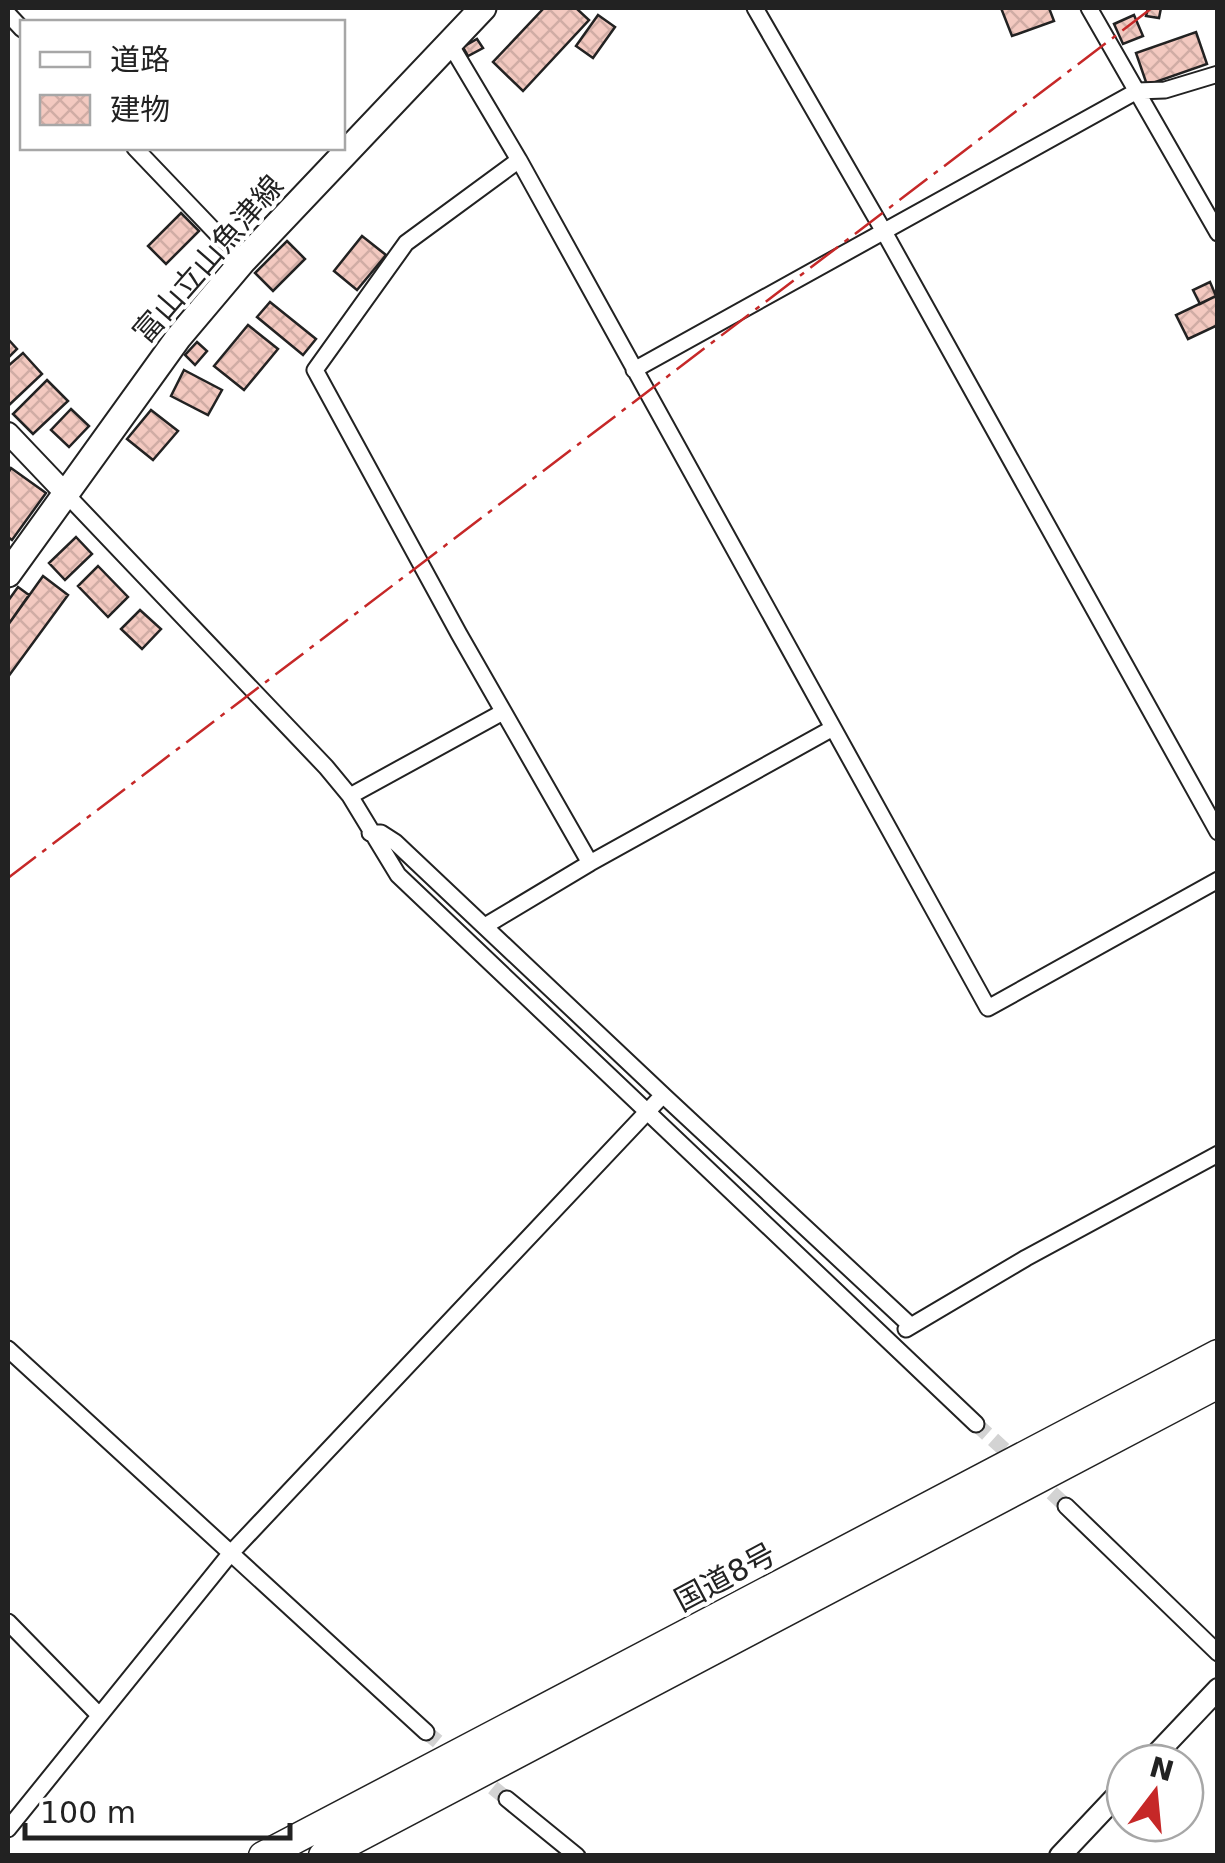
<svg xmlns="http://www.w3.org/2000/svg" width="1225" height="1863" font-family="'DejaVu Sans','Noto Sans JP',sans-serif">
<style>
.building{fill:url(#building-cross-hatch);stroke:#222;stroke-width:2.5}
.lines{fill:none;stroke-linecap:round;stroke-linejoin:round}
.minor-tunnel{stroke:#d3d3d3;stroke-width:15;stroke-dasharray:15 8;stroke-linecap:butt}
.minor-casing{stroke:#222;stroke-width:19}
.tertiary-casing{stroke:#222;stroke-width:24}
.primary-casing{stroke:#222;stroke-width:29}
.trunk-casing{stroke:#222;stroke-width:31}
.minor{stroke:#fff;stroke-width:15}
.tertiary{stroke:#fff;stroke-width:20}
.primary{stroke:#fff;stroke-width:25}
.trunk{stroke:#fff;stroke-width:28}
.power{stroke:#c62828;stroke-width:2.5;stroke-dasharray:35 8 5 8;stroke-linecap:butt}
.labels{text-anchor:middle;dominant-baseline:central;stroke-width:8;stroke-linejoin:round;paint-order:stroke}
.street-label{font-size:30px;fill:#222;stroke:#fff}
</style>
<defs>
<pattern id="building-cross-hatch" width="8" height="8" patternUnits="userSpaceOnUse" patternTransform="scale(2.5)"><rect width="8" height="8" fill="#f3c9c0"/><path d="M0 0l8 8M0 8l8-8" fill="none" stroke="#d0aca5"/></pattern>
</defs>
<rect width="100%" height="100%" fill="#fff"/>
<path class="building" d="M544 8H576L589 20 523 91 493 62Z
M1001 8H1049L1054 21 1012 36Z
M1148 8H1161L1159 18 1146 16Z
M598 15 615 27 593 58 576 46Z
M1134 15 1143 36 1123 44 1114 24Z
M1196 32 1207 64 1147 85 1136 53Z
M477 39 483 48 468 56 463 47Z
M181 213 199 231 166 264 148 246Z
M362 236 386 255 357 290 334 271Z
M287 241 305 259 273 291 255 273Z
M1210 282 1216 296 1200 304 1193 290Z
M1216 296 1218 325 1188 339 1176 315Z
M270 302 316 339 303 355 257 317Z
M248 325 278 349 244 390 214 366Z
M8 339 17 349 8 358Z
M197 342 207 351 195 365 185 355Z
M23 353 42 374 8 406V366Z
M184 370 222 390 208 415 171 396Z
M47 380 68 401 33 434 13 414Z
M71 409 89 426 69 447 51 430Z
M151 410 178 431 153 460 127 439Z
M11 468 46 493 12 540 8 537V473Z
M76 537 92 554 65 580 49 563Z
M98 566 128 597 108 617 78 586Z
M43 576 68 595 8 677V625Z
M18 587 29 595 8 625V601Z
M140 610 161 629 142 649 121 629Z"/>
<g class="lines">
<path class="minor-tunnel" d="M976 1424 1018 1462
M1035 1477 1066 1506
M426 1732 458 1758
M475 1773 507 1799"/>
<g class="minor-casing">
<path id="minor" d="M755 8 883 230 1218 832
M1089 8 1218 233
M8 14 22 29
M450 44 519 160 988 1008 1218 880
M135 148 243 261
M519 160 406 243 315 370 459 634 590 863
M634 370 1137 91 1165 90 1218 74
M66 494 326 767 350 796 398 875 976 1424
M350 796 503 712
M370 833H381L395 842 663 1095
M485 926 590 863 833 728
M906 1329 1026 1258 1218 1154
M8 1349 426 1732
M1066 1506 1218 1653
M8 1622 98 1714
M507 1799 577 1856
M8 1829 230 1554 663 1095 911 1326"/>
</g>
<g class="tertiary-casing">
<path id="tertiary" d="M8 433 66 494
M1148 1763 1218 1689
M1060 1856 1125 1787"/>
</g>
<g class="primary-casing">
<path id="primary" d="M8 574 178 338 243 261 483 8"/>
</g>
<g class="trunk-casing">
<path id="trunk" d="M263 1856 1218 1354
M323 1856 1218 1384"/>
</g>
<use href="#minor" class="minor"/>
<use href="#tertiary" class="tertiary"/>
<use href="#primary" class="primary"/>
<use href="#trunk" class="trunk"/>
<path class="power" d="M8 878 1152 8"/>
</g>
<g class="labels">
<g class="street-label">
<text transform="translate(208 259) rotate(-49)">富山立山魚津線</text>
<text transform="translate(725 1577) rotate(-28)">国道8号</text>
</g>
</g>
<rect width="1225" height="1863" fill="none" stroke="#222222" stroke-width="20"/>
<rect x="20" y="20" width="325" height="130" fill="#ffffff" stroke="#a7a7a7" stroke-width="2.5"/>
<rect x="40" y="52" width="50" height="15" fill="#ffffff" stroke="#a7a7a7" stroke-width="2.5"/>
<text x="110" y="70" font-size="30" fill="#222222">道路</text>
<rect x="40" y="95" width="50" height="30" fill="url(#building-cross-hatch)" stroke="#a7a7a7" stroke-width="2.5"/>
<text x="110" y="120" font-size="30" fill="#222222">建物</text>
<g transform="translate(1155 1793) rotate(16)"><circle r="48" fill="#ffffff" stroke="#a7a7a7" stroke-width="2.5"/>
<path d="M0-8L18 38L0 25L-18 38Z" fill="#c62828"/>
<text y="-15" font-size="28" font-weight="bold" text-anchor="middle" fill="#222222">N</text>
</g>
<path d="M25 1823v15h265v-15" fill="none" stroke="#222222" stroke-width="5"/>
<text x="40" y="1823" font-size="30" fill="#222222" stroke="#ffffff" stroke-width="8" paint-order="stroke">100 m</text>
</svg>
